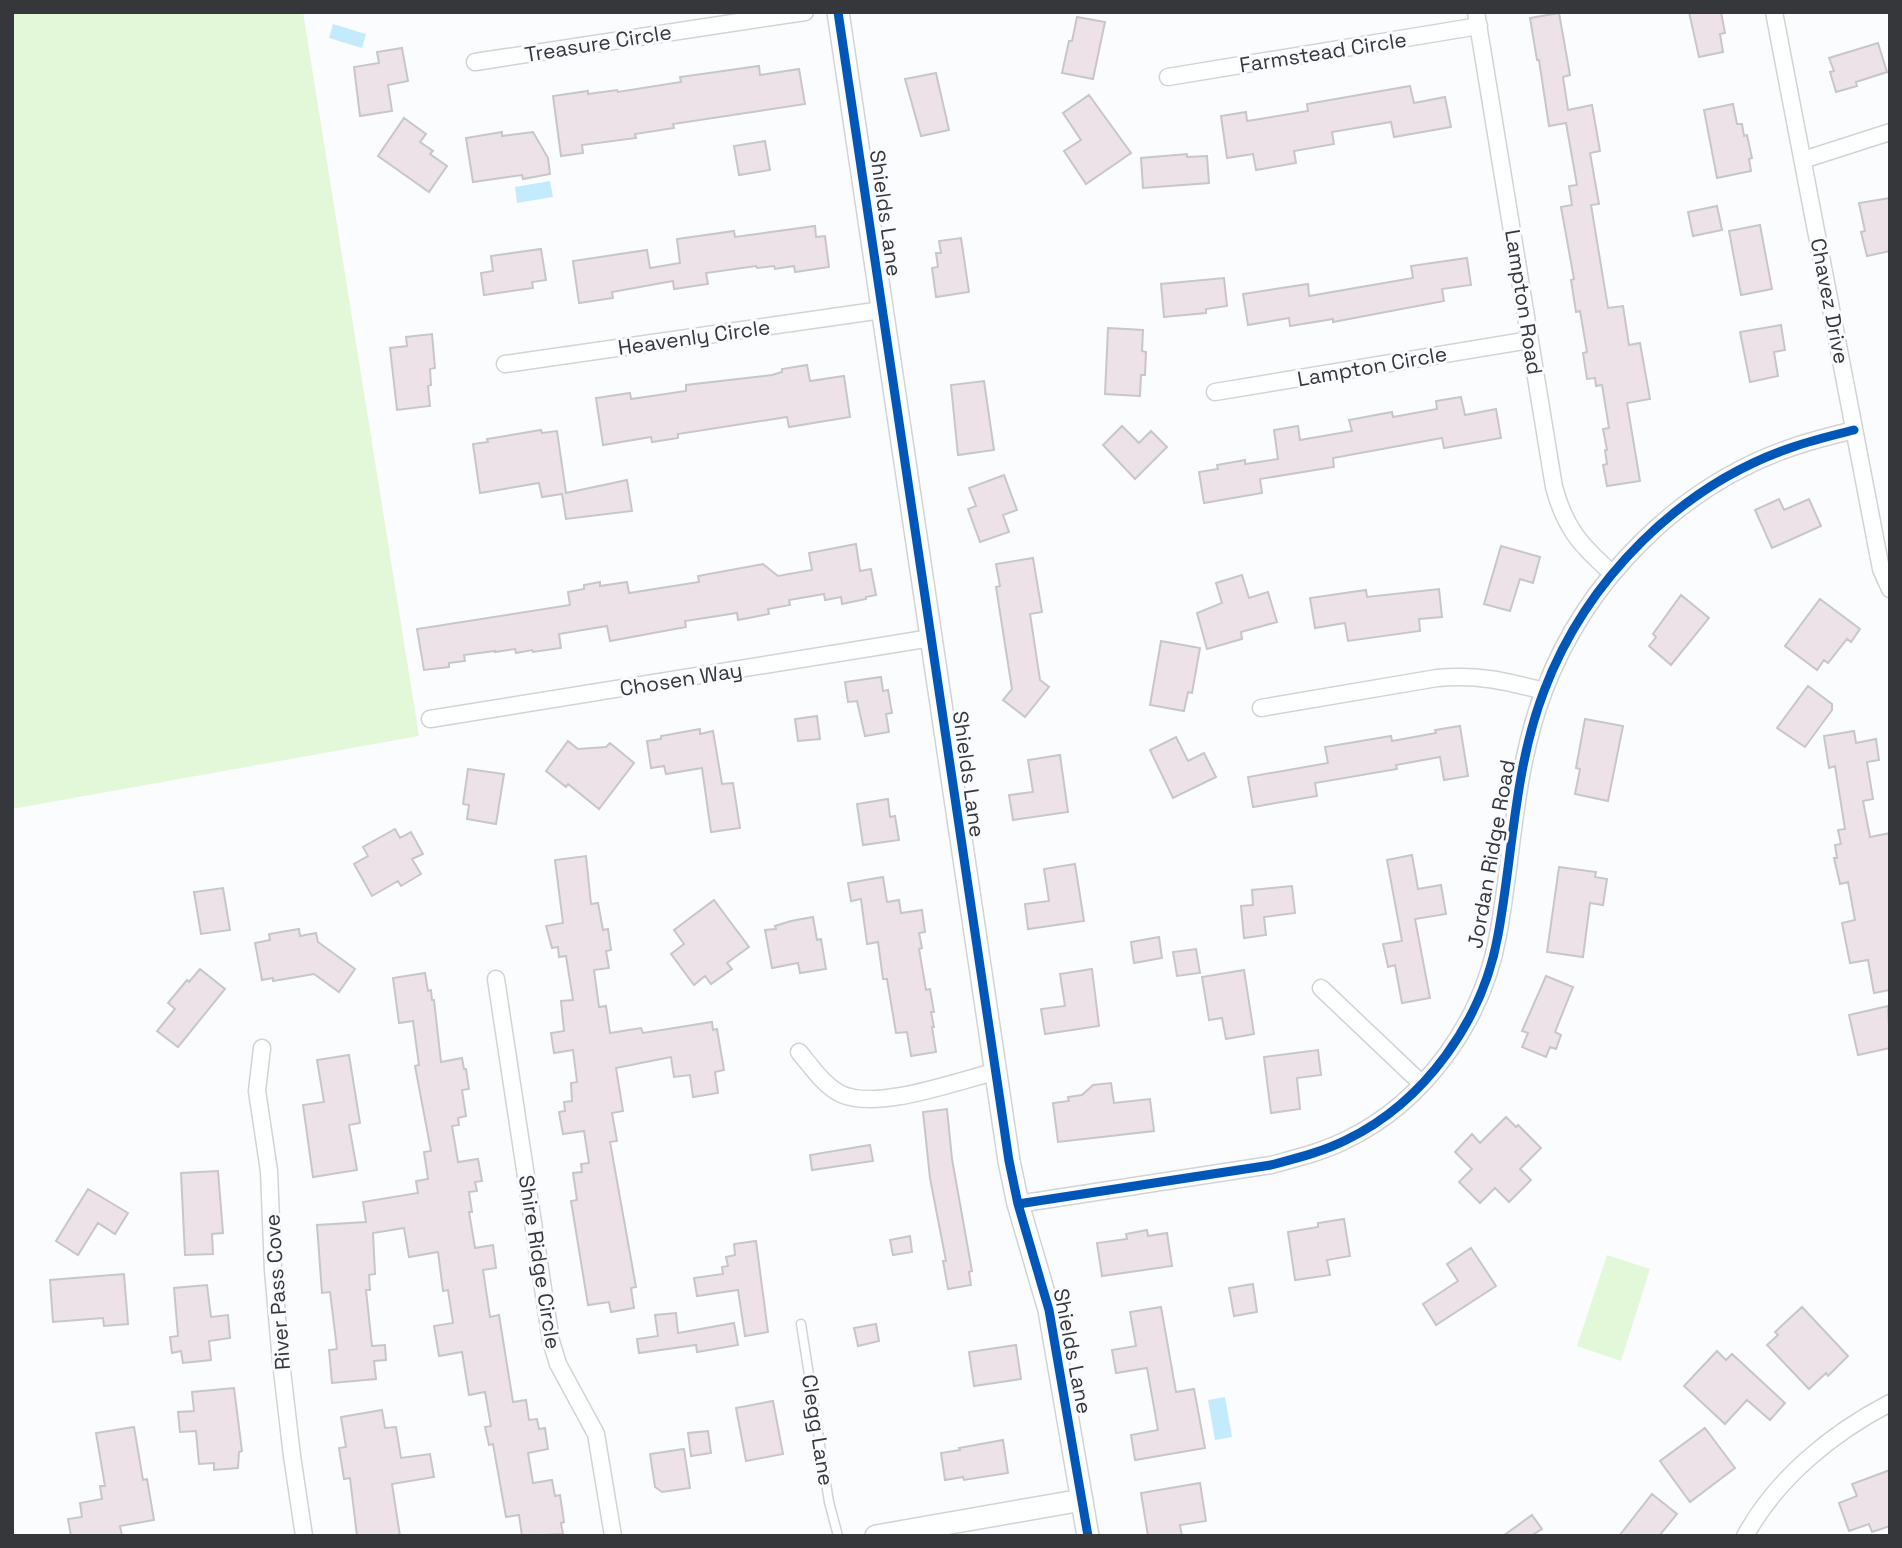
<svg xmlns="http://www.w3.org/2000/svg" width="1902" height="1548" font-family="'Space Grotesk',sans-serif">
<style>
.green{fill:#e3f8d8}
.water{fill:#c4ebfb}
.building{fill:#eee2e9;stroke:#c7c6c8;stroke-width:2}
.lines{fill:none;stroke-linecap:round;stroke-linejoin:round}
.lane-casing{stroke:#d2d3d5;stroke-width:11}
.street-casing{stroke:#d2d3d5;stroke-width:19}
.secondary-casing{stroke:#d2d3d5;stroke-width:24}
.lane{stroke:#feffff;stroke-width:8}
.street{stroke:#feffff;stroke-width:16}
.secondary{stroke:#feffff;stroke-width:21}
.cycleway-casing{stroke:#fafbff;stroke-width:13}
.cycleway{stroke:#0057b8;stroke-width:9}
.labels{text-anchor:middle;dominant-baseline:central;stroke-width:6;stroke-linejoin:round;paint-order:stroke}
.street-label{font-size:21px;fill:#36373b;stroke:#fafbff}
</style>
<rect width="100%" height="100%" fill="#fbfcfe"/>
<path class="green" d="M12 12H303L419 736 12 809Z
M1607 1255 1650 1269 1621 1361 1577 1346Z"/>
<path class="water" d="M333 24 366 34 362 48 329 38Z
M550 181 553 197 517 203 515 187Z
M1225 1397 1232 1437 1215 1440 1208 1400Z"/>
<path class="building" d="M1689 12H1721L1725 33 1720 34 1723 52 1699 57Z
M1559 13 1570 75 1563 77 1568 110 1592 105 1600 151 1590 153 1599 204 1591 205 1608 308 1623 306 1629 345 1640 343 1650 399 1627 403 1640 481 1607 486 1603 465 1607 464 1605 450H1607L1603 429 1609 428 1602 385 1596 386 1595 378 1587 379 1583 353 1587 352 1580 311 1576 312 1571 280 1574 279 1561 207 1572 205 1569 186 1577 185 1566 123 1549 126 1539 60H1537L1530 18Z
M1077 17 1105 22 1093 79 1062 73 1069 41H1072Z
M1878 43 1887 72 1856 82 1857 86 1836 92 1830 72 1834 71 1829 58Z
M402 48 408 81 388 85 392 111 360 116 354 67 379 63 377 52Z
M759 66 760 75 799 69 805 104 673 124 674 128 635 134 636 138 582 145 583 153 561 156 553 96 588 91V94L617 90 618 92 681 82 680 77Z
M936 73 949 130 921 136 905 79Z
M1410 86 1414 103 1445 97 1451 127 1394 137 1391 122 1332 132 1334 144 1294 151 1296 163 1256 170 1253 154 1227 158 1221 116 1246 112 1247 121 1308 111 1307 104Z
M1089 95 1131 153 1086 184 1064 151 1081 140 1063 113Z
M1733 104 1737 124H1742L1744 136 1747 135 1752 158 1749 159 1751 171 1717 178 1704 110Z
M404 118 426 134 420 142 433 151 430 154 447 166 429 192 378 156Z
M502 132V136L533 132 548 158 550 174 523 179 522 175 473 182 466 138Z
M765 141 770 170 739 175 734 146Z
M1187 154V157L1207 156 1209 183 1143 188 1141 158Z
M1890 198V251L1867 256 1861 232 1865 231 1859 203Z
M1717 206 1722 230 1693 236 1688 212Z
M1760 225 1772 289 1741 295 1729 231Z
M815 226 816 237 825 236 829 267 795 272 794 266 775 269 774 266 757 268 756 266 706 273 708 284 674 289 673 281 612 292 613 298 579 303 573 261 647 250 650 268 680 263 677 239 734 231 735 237Z
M961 238 969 292 936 297 932 268 938 267 936 253H941L939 241Z
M541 249 546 280 532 282 533 288 484 295 481 273 493 271 491 256Z
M1467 258 1471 285 1442 289 1444 301 1333 322V319L1290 326 1289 318 1248 325 1243 294 1308 284 1309 296 1413 278 1411 266Z
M1224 278 1227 306 1206 309V313L1164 317 1161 284Z
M1781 325 1785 350 1774 352 1778 376 1750 382 1740 332Z
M1108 328 1143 330 1142 351 1146 352 1145 375H1141L1140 396 1105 394Z
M432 334 435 368 430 369 431 385 428 386 430 406 397 410 390 348 407 346 406 337Z
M807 365 810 381 844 376 850 417 789 427 787 417 678 434V438L652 442 651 437 603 445 596 398 630 393 631 399 686 391V385L772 375 782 372V369Z
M984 381 994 450 958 455 951 385Z
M1461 397 1465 415 1496 409 1501 438 1444 448 1442 438 1333 458 1334 467 1260 479 1262 493 1204 503 1199 472 1218 469 1217 465 1245 460V464L1278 459 1274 430 1298 426 1300 440 1352 431 1349 420 1392 412 1393 417 1437 409 1436 401Z
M1122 426 1139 443 1151 431 1167 447 1135 479 1103 445Z
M541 430 542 433 557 431 566 493 627 480 632 511 566 519 562 494 542 497 539 483 480 493 473 444 488 442 487 439Z
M1004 475 1017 510 1003 515 1009 532 980 542 968 509 976 506 969 488Z
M1779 499 1784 510 1809 499 1821 526 1772 548 1755 510Z
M856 544 860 571 871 569 876 595 866 597V599L842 604 841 597 825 600 824 594 789 600 790 605 768 609 769 614 738 620 737 613 685 621 686 627 610 641 607 626 559 634 561 648 533 652 532 650 516 653 515 649 495 652V651L464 655 465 661 449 663V667L424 670 417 629 570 605 568 592 584 589V585L600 582V586L627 582 629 593 699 582 698 576 763 564 778 576 812 570 809 553Z
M1501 546 1540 557 1533 583 1520 579 1510 611 1484 604Z
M1033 558 1042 612 1030 614 1040 680 1049 687 1025 717 1003 700 1012 689 996 587 1000 586 996 564Z
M1242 575 1249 598 1268 592 1277 622 1241 632 1242 639 1207 649 1197 613 1222 603 1216 583Z
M1439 589 1442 617 1419 619 1420 631 1348 641 1345 623 1315 628 1310 598 1366 590 1367 597Z
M1681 595 1709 618 1671 665 1649 646 1656 637 1653 634Z
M1820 599 1860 629 1851 642 1847 639 1828 663 1824 660 1817 670 1785 646Z
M1161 641 1200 648 1192 693 1188 692 1184 711 1150 705Z
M881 677 883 691 888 690 892 713 886 714 889 732 865 736 857 701 848 702 845 682Z
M1808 686 1832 704V710L1805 747 1777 728Z
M817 716 820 739 798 741 795 719Z
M1585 719 1623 726 1608 801 1575 794 1580 769 1576 768Z
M1460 726 1468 776 1444 780 1440 757 1396 765 1397 769 1315 783 1317 796 1253 807 1248 777 1328 763 1325 747 1391 736 1392 741 1436 733 1435 730Z
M700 729V734L713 731 722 784 733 783 740 828 711 832 702 768 666 774 664 766 651 768 647 741 661 739V736Z
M1854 731 1856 743 1876 739 1879 760 1867 762 1873 799 1863 801 1870 837 1890 833V990L1874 993 1868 960 1850 963 1842 923 1855 920 1848 882 1840 884 1834 858H1837L1835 845 1841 844 1838 830 1845 829 1835 766 1829 768 1824 736Z
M1176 737 1188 761 1204 753 1216 777 1173 798 1150 750Z
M568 741 578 749 606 747 610 743 634 763 599 809 568 784 566 787 546 771Z
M1060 755 1068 812 1013 820 1009 795 1033 792 1028 760Z
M468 769 504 774 496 824 467 819 469 805 463 804Z
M888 799 890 817 895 816 899 840 863 845 857 804Z
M395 829 400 838 411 832 423 854 412 859 421 874 401 886 398 881 372 896 354 864 368 856 363 847Z
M1412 855 1418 889 1441 885 1446 914 1415 919 1430 998 1402 1003 1395 965 1388 967 1383 944 1402 941 1387 860Z
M586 856 591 904 598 903 603 930 608 929 611 950 606 951 609 968 594 970 599 1007 606 1006 610 1033 641 1028 643 1033 712 1022 713 1030 717 1029 724 1070 715 1072 718 1093 693 1097 690 1075 674 1077 671 1057 616 1068 623 1111 612 1113 617 1141 610 1142 636 1287 631 1288 634 1308 611 1312 609 1302 588 1305 571 1201 577 1200 573 1173 582 1172 581 1164 589 1163 584 1131 563 1134 559 1112 565 1111 564 1102 572 1101 571 1083 577 1082 573 1050 554 1053 551 1033 564 1031 561 1001 573 1000 566 956 559 957 558 947 552 948 546 926 563 923 555 860Z
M1075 864 1084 921 1028 929 1025 904 1049 901 1044 869Z
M1559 867 1596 872 1595 877 1607 879 1603 905 1590 903 1583 957 1547 952Z
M883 877 887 902 899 900 901 913 922 910 925 932 919 933 922 948 919 949 926 990 930 989 934 1012H931L934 1027H932L936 1052 911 1056 907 1032 896 1033 887 979H883L878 942 867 944 861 899 851 901 848 883Z
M1292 886 1295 913 1264 917 1266 935 1244 938 1241 906 1253 905 1252 890Z
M223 888 230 930 201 934 194 892Z
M714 900 749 947 727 963 732 969 711 984 705 976 694 985 671 954 684 944 674 930Z
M813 917 817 940 821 939 826 969 800 973 798 963 772 968 765 930 776 929 775 926 791 921Z
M299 929 300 936 316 933 318 942 355 969 339 992 314 974 273 981V978L262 980 255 943 270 940 269 934Z
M1159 937 1162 958 1134 963 1131 942Z
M1196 949 1200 973 1177 976 1173 952Z
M200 969 225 989 178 1047 157 1031 175 1009 168 1003 187 980 189 982Z
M1092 969 1099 1026 1045 1034 1041 1009 1065 1006 1060 974Z
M1244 970 1254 1034 1226 1039 1222 1018 1209 1020 1202 977Z
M425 973 428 991 431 990 432 1000H434L441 1062 462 1058 464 1069H466L469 1089 462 1090 466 1116 458 1118 459 1125 452 1126 458 1162 478 1159 482 1181 475 1182 477 1191 469 1192 472 1212H469L475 1248 493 1245 496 1268 483 1270 490 1317 499 1315 513 1402 526 1400 529 1420 537 1419 539 1429 545 1428 548 1449 528 1453 533 1483 552 1480 555 1496 560 1495 564 1522 561 1523 563 1534 522 1536 519 1515 506 1517 493 1444 489 1445 485 1427 491 1426 485 1392 469 1395 462 1352 439 1356 434 1326 453 1323 448 1290 443 1291 438 1252 409 1257 404 1228 373 1233 375 1274 369 1275 370 1290H366L372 1346 385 1345 386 1360 374 1361 376 1379 332 1383 329 1350 337 1349 330 1292 322 1293 317 1225 366 1222 363 1202 418 1193 416 1181 428 1179 424 1152 431 1151 415 1066 419 1065 413 1021 399 1023 393 978Z
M1546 976 1573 987 1555 1032 1561 1035 1556 1049 1550 1047 1546 1057 1522 1047 1528 1033 1522 1031Z
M1888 1006 1890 1048 1858 1055 1849 1015Z
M1318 1050 1321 1075 1297 1078 1300 1109 1271 1113 1264 1057Z
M349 1055 360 1123 349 1125 357 1170 313 1177 303 1105 324 1102 317 1060Z
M1111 1083 1114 1103 1150 1099 1154 1131 1058 1142 1053 1103 1069 1101 1068 1097 1082 1095 1093 1085Z
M947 1109 952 1159 972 1271 969 1272 971 1285 948 1289 943 1261H946L930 1178 923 1112Z
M1506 1117 1516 1127 1518 1125 1541 1148 1520 1169 1531 1180 1509 1202 1495 1188 1480 1203 1459 1182 1472 1169 1455 1152 1472 1134 1480 1143Z
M870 1145 873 1161 812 1170 810 1155Z
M218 1171 223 1233 212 1234 213 1254 185 1255 181 1173Z
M88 1189 128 1213 115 1234 98 1223 78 1255 56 1241Z
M1344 1219 1350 1256 1327 1260 1330 1275 1295 1280 1288 1232 1318 1227V1223Z
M1147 1230 1148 1236 1167 1233 1172 1266 1102 1276 1097 1243 1127 1239 1126 1234Z
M910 1236 912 1252 893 1255 890 1240Z
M756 1241 768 1332 745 1336 738 1290 697 1296 694 1278 723 1274 722 1267 728 1266 726 1257 735 1255 734 1244Z
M1471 1248 1496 1286 1436 1325 1423 1304 1458 1281 1447 1264Z
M124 1274 128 1324 104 1326 103 1318 53 1322 50 1280Z
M1253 1284 1257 1312 1234 1316 1229 1288Z
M207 1285 211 1317 228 1315 230 1338 209 1341 211 1360 183 1363 181 1351 172 1353 170 1337 178 1336 174 1288Z
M1161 1307 1176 1392 1194 1389 1205 1448 1135 1460 1131 1435 1158 1430 1147 1368 1116 1373 1112 1350 1136 1346 1130 1312Z
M1802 1307 1848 1356 1828 1376 1826 1373 1809 1389 1767 1345 1778 1335 1775 1332Z
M676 1313 678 1333 734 1323 738 1345 697 1352 696 1345 639 1353 637 1339 658 1336 655 1315Z
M876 1324 879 1341 858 1346 854 1328Z
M1016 1345 1021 1379 974 1386 969 1352Z
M1717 1351 1726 1360 1732 1354 1785 1403 1770 1420 1747 1400 1725 1424 1684 1386Z
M234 1388 242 1451 239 1452 238 1468 214 1470V1463L199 1464 196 1431 180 1432 178 1412 194 1411 192 1392Z
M773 1401 783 1454 746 1461 736 1408Z
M382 1410 385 1428 396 1427 401 1458 430 1454 434 1477 392 1484 400 1536H357L350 1478 344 1479 339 1448 346 1447 341 1417Z
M134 1427 143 1480 147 1479 154 1520 120 1526 122 1536H71L68 1519 82 1517 80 1503 102 1499 100 1486H105L96 1433Z
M1705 1428 1735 1468 1690 1502 1660 1461Z
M708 1431 711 1453 691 1456 688 1433Z
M1003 1440 1008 1473 964 1480 963 1477 945 1480 941 1453 960 1450 959 1448Z
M684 1449 690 1488 662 1492 655 1487 650 1454Z
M1890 1470V1526L1872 1532 1869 1524 1849 1531 1839 1503 1857 1496 1852 1484Z
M1200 1483 1206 1521 1180 1525 1182 1536H1148L1141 1493Z
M1652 1494 1677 1514 1659 1536H1619Z
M1532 1515 1542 1529 1531 1536H1503Z"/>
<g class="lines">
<g class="lane-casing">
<path id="lane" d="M801 1324 829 1502 838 1536"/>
</g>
<g class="street-casing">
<path id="street" d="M1476 12 1554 487C1565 528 1581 546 1612 573
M1774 12 1881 569 1890 589
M475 62 805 12
M1168 77 1479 26
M1803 160 1890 132
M505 364 882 310
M1215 392 1530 340
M1261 708 1437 678C1477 674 1505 681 1544 691
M430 719 931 638
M496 979 551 1341 558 1364 596 1434 613 1536
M1321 988 1422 1084
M262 1048 257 1091 269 1171 273 1270 281 1362 292 1456 304 1536
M799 1052C811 1066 824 1086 841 1094 878 1111 956 1081 995 1072
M1018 1204 1271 1165C1297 1158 1322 1152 1346 1140 1425 1102 1483 1020 1498 935 1513 854 1514 769 1544 691 1586 580 1680 485 1793 447 1813 440 1834 435 1854 430
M1745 1536C1777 1478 1832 1433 1890 1403"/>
</g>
<g class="secondary-casing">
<path id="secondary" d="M838 12 1009 1161 1018 1204 1049 1310 1088 1536
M876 1536 1082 1500"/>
</g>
<use href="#lane" class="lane"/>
<use href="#street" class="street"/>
<use href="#secondary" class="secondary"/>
<g class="cycleway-casing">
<path id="cycleway" d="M838 12 1009 1161 1018 1204 1049 1310 1088 1536
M1018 1204 1271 1165C1297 1158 1322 1152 1346 1140 1425 1102 1483 1020 1498 935 1513 854 1514 769 1544 691 1586 580 1680 485 1793 447 1813 440 1834 435 1854 430"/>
</g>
<use href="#cycleway" class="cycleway"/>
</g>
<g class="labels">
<g class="street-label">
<text transform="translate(598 43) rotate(-9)">Treasure Circle</text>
<text transform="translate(1323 52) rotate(-9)">Farmstead Circle</text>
<text transform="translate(886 213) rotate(82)">Shields Lane</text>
<text transform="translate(1830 301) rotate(79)">Chavez Drive</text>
<text transform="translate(1524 302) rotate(81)">Lampton Road</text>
<text transform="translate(694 337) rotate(-8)">Heavenly Circle</text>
<text transform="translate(1372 366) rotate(-10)">Lampton Circle</text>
<text transform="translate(681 679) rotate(-9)">Chosen Way</text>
<text transform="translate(969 774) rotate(82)">Shields Lane</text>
<text transform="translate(1491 854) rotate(-80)">Jordan Ridge Road</text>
<text transform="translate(540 1262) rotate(81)">Shire Ridge Circle</text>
<text transform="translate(277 1292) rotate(-94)">River Pass Cove</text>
<text transform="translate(1073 1351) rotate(79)">Shields Lane</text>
<text transform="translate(818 1430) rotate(81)">Clegg Lane</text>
</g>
</g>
<rect width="1902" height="1548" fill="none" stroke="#36373b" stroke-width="28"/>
</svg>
